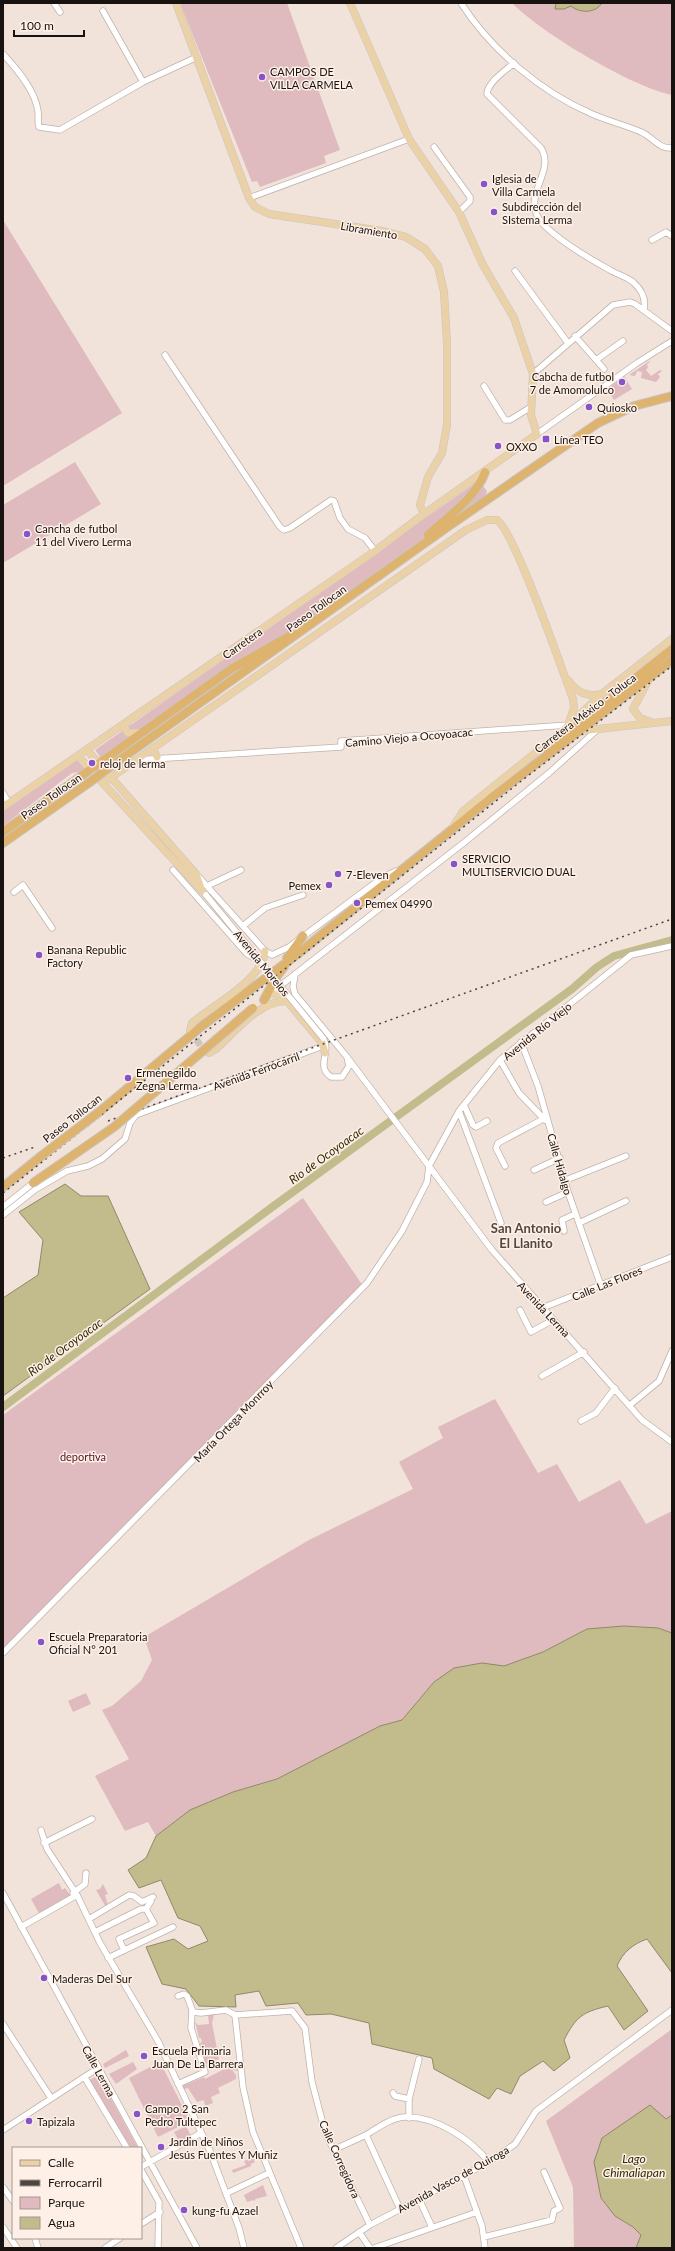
<svg xmlns="http://www.w3.org/2000/svg" width="675" height="2251" font-family="Lato,sans-serif">
<style>
.green{fill:#dfbabf}
.water{fill:#c2bc8d;stroke:#8f8968}
.lines{fill:none;stroke-linecap:round;stroke-linejoin:round}
.river{stroke:#c2bc8d;stroke-width:8}
.major-tunnel{stroke:#d0c4bc;stroke-width:7;stroke-dasharray:7 3.5;stroke-linecap:butt}
.minor-casing{stroke:#c0b3aa;stroke-width:7}
.major-casing{stroke:#c8c6c6;stroke-width:8}
.highway-casing{stroke:#c8c6c6;stroke-width:10}
.minor{stroke:#fff;stroke-width:5.5}
.major{stroke:#ebd1a8;stroke-width:7}
.highway{stroke:#deb36e;stroke-width:8}
.rail{stroke:#4c4540;stroke-width:1.5;stroke-dasharray:2 4;stroke-linecap:butt}
.minor-bridge-casing{stroke:#c0b3aa;stroke-width:7;stroke-linecap:butt}
.highway-bridge-casing{stroke:#c8c6c6;stroke-width:10;stroke-linecap:butt}
.minor-bridge{stroke:#fff;stroke-width:5.5}
.highway-bridge{stroke:#deb36e;stroke-width:8}
.poi-dot{fill:#8653cb;stroke:#fef0e7;stroke-width:1.5}
.labels{text-anchor:middle;dominant-baseline:central;stroke-width:3;stroke-linejoin:round;paint-order:stroke}
.poi-label{font-size:11px;fill:#181310;stroke:#fef0e7;text-anchor:start}
.street-label{font-size:11px;fill:#181310;stroke:#fef0e7}
.park-label{font-size:11px;fill:#541424;stroke:#fef0e7}
.water-label{font-size:12px;font-style:italic;fill:#302b03;stroke:#fef0e7}
.quarter-label{font-size:13px;font-weight:bold;fill:#534841;stroke:#fef0e7}
</style>
<rect width="100%" height="100%" fill="#f1e3da"/>
<path class="green" d="M180 3H287L340 150 324 156 326 163 260 187 257 181 252 182Z
M512 3H672V95C630 86 543 34 512 3Z
M3 220 122 413 3 486Z
M651 360 647 365 648 367 646 370 651 376 660 370 662 371 658 374 660 377 656 382 641 378 642 372 637 371 635 376 629 375Z
M624 376 632 389 614 400 607 389Z
M75 462 101 504 3 563V505Z
M474 484 483 486 487 491 485 496 412 552 303 624 245 657 101 758 95 750Z
M79 756 91 770 72 773 3 826V807Z
M303 1198 363 1286 3 1651V1415Z
M495 1399 538 1473 557 1464 579 1502 620 1480 646 1524 672 1511V1633L658 1628 587 1629 543 1652 504 1666 479 1664 434 1682 402 1720 380 1726 277 1779 233 1792 190 1810 156 1836 148 1822 125 1831 95 1776 129 1759 102 1710 112 1706 141 1681 152 1660 144 1637 309 1540 413 1489 399 1462 443 1438 438 1427Z
M86 1693 91 1704 73 1712 68 1701Z
M59 1883 62 1890 65 1888 71 1896 40 1915 31 1899Z
M103 1884 108 1894 105 1895 108 1905 106 1907 96 1890 100 1889Z
M208 2015H214L212 2023 219 2059 206 2064 200 2043 202 2042 201 2038H199L194 2017 195 2022 198 2025 209 2024Z
M672 2029V2248H574L573 2187 546 2121Z
M126 2050 129 2056 105 2068 103 2064Z
M133 2062 137 2069 116 2084 109 2074Z
M160 2062 190 2121 158 2137 129 2078Z
M236 2063 238 2071 232 2070 236 2075V2079L218 2088 220 2093 211 2097 213 2103 205 2106 204 2100 197 2102 188 2088 184 2089 182 2086 204 2077 205 2079Z
M95 2077 101 2080 138 2148H130L89 2080Z
M186 2126 191 2136 180 2143 174 2132Z
M258 2155 259 2158 254 2160 255 2162 251 2164V2166L233 2173 232 2170 246 2165 244 2161Z
M263 2185 267 2196 255 2199V2202L254 2200 247 2202 244 2195Z"/>
<path class="water" d="M556 3H602C594 15 578 12 571 6L564 9H555Z
M65 1184 81 1196H108L150 1289 3 1396V1298L38 1275 43 1240 19 1212Z
M624 1626 658 1628 672 1633V1973L647 1939C633 1944 623 1952 617 1966L648 2011 624 2030 608 2006C582 2012 576 2017 564 2040L570 2058 554 2071 543 2061 520 2076 511 2094 497 2088 489 2099 434 2069 432 2058 372 2044 369 2023 331 2014 306 2015 298 2003 266 2006 259 1991 235 1995 236 2007 199 2006 186 1989 162 1984 146 1947 174 1939 188 1949 208 1941 200 1926 178 1918 161 1880 139 1888 128 1870 146 1858 156 1836 190 1810 233 1792 277 1779 380 1726 402 1720 434 1682 454 1668 482 1663 504 1666 543 1652 587 1629Z
M650 2105 666 2119 672 2115V2248H636L641 2235 633 2227 615 2216 601 2198 594 2162 602 2138Z"/>
<g class="lines">
<path class="river" d="M3 1407 275 1205 572 989 597 967 614 956 672 940"/>
<path class="major-tunnel" d="M190 1031 203 1049"/>
<g class="minor-casing">
<path id="minor" d="M54 3 60 12
M461 3C491 50 541 92 592 114 608 121 625 125 641 132 653 137 658 149 672 148
M103 11 143 82
M3 54C17 69 35 90 38 111 39 116 37 121 39 127L60 130 143 82 197 57
M514 63C506 70 487 83 487 94L541 148C557 173 517 198 544 225 562 243 588 258 610 270 618 275 628 277 634 283 642 290 646 299 644 310
M434 147 470 197V201L459 212
M249 198 409 139
M652 240 666 232 672 236
M515 271 568 343
M575 336 604 369
M165 355 280 527 284 530 290 528 331 500 334 501 340 518 348 529 365 538 375 551
M596 360 623 341
M533 374 613 305 630 302 635 304 672 331
M484 386 505 420H510L531 407
M537 434 637 363 672 341
M136 760 341 747V741L568 725
M3 793 9 803
M173 870 247 954 256 959 261 958
M198 876 265 951 272 955 289 947 383 877 396 871
M207 886 241 870
M14 892 23 885 52 928
M243 926 265 908 303 895
M295 974 293 987 295 994 347 1057 349 1066 342 1077H331C315 1066 332 1052 323 1038
M271 993 466 841 549 773 598 729
M521 1042 538 1086 568 1192 601 1286
M347 1057 492 1250 642 1420 672 1442
M500 1060 519 1093 545 1120
M464 1105 473 1125 476 1127 487 1121
M459 1111 501 1223
M505 1166 496 1148 498 1143 547 1117
M534 1170 560 1158
M566 1180 626 1156
M546 1202 568 1192
M3 1207 33 1183
M3 1215 36 1189 67 1171 88 1166 102 1159 125 1139 130 1123 136 1115 323 1046
M579 1223 626 1201
M564 1231 562 1220 575 1214
M542 1308 672 1257
M520 1310 531 1332 553 1320
M542 1376 584 1352
M630 1405 659 1381 672 1351
M581 1421 596 1413 615 1388
M3 1653 367 1283 402 1231 427 1182 429 1166 459 1111 500 1060 631 955 672 946
M41 1830 47 1849 77 1895 100 1943 158 2041 210 2151 239 2228 244 2248
M44 1843 92 1819
M3 1893 197 2248
M73 1893 85 1884 86 1873
M146 1909 151 1901 149 1899
M89 1919 129 1895 134 1896 142 1902 153 1897
M21 1927 77 1895
M95 1932 141 1909H146L154 1923 119 1939 124 1950
M108 1958 173 1927
M178 1996 184 1994 187 1996 193 2012 201 2013 226 2010 235 2015 243 2087 253 2132 301 2248
M235 2015 292 2011 305 2028 312 2082 325 2132 370 2225
M3 2024 51 2098
M85 2078 127 2148
M178 2084 205 2072 191 2028 192 2011
M393 2093 395 2096 409 2099
M409 2118V2099L419 2059
M3 2130 98 2068
M333 2150 366 2135
M141 2167 201 2133
M141 2170 159 2202 158 2248
M464 2176 482 2226 485 2248
M3 2187 13 2201
M227 2193 269 2173
M419 2199 432 2227
M400 2209 366 2135C377 2128 391 2118 405 2117 436 2116 470 2139 489 2162
M141 2224 160 2212
M3 2227 17 2248
M359 2232 370 2248
M484 2237 552 2220 554 2211 560 2208 544 2172
M35 2238 38 2248
M105 2248 120 2238
M336 2248 370 2225 489 2162 515 2144 536 2111 672 2010
M374 2248 477 2212"/>
</g>
<g class="major-casing">
<path id="major" d="M176 3 249 198 255 207 269 214 382 231 406 237 425 249 438 266 444 292 447 343V425L442 453 428 477 420 505 424 514
M650 677 633 709 640 718 651 722
M568 680C577 693 587 697 602 694
M126 723 125 729 128 733H139
M579 731 672 721
M153 748 157 757
M87 750 196 874 202 891
M78 756 206 895
M103 783 466 530 487 520H497C515 532 562 670 573 699L574 708 568 725
M3 807 375 551 424 514 537 434 531 415 533 374 514 318 483 265 459 212 409 139 350 3
M453 827 463 811 559 734 602 694 672 639
M271 993 281 996 287 1001 322 1043 325 1053
M190 1031 192 1023C214 1004 262 981 265 951
M203 1049 209 1053 216 1049C235 1032 260 1000 287 1001"/>
</g>
<g class="highway-casing">
<path id="highway" d="M428 535C447 517 476 498 485 472
M547 749 672 649
M111 766 446 528 598 423 634 406 672 396
M3 832 231 669 291 635
M3 843 90 782
M287 958 303 936
M264 1000 277 976 284 967
M99 1112 202 1026 295 956 491 798 672 660
M3 1187 40 1157"/>
</g>
<use href="#minor" class="minor"/>
<use href="#major" class="major"/>
<use href="#highway" class="highway"/>
<path class="rail" d="M108 1121 672 919
M3 1158 35 1147
M3 1193 525 778 672 666"/>
<g class="minor-bridge-casing">
<path id="minor-bridge" d="M206 895 323 1038"/>
</g>
<g class="highway-bridge-casing">
<path id="highway-bridge" d="M90 782 111 766
M40 1157 99 1112
M33 1183 114 1127 253 1008"/>
</g>
<use href="#minor-bridge" class="minor-bridge"/>
<use href="#highway-bridge" class="highway-bridge"/>
</g>
<g class="poi-dot">
<circle cx="262" cy="77" r="4"/>
<circle cx="484" cy="184" r="4"/>
<circle cx="494" cy="212" r="4"/>
<circle cx="622" cy="382" r="4"/>
<circle cx="589" cy="407" r="4"/>
<rect x="542" y="435" width="8" height="8" rx="2"/>
<circle cx="498" cy="446" r="4"/>
<circle cx="27" cy="534" r="4"/>
<circle cx="92" cy="763" r="4"/>
<circle cx="454" cy="864" r="4"/>
<circle cx="338" cy="874" r="4"/>
<circle cx="329" cy="885" r="4"/>
<circle cx="357" cy="903" r="4"/>
<circle cx="39" cy="955" r="4"/>
<circle cx="128" cy="1078" r="4"/>
<circle cx="41" cy="1642" r="4"/>
<circle cx="44" cy="1978" r="4"/>
<circle cx="144" cy="2056" r="4"/>
<circle cx="137" cy="2114" r="4"/>
<circle cx="29" cy="2121" r="4"/>
<circle cx="161" cy="2147" r="4"/>
<circle cx="184" cy="2210" r="4"/>
</g>
<g class="labels">
<g class="poi-label">
<text x="270" y="71">CAMPOS DE<tspan x="270" dy="13">VILLA CARMELA</tspan></text>
<text x="492" y="178">Iglesia de<tspan x="492" dy="13">Villa Carmela</tspan></text>
<text x="502" y="206">Subdirección del<tspan x="502" dy="13">SIstema Lerma</tspan></text>
<text x="614" y="376" text-anchor="end">Cabcha de futbol<tspan x="614" dy="13">7 de Amomolulco</tspan></text>
<text x="597" y="407">Quiosko</text>
<text x="554" y="439">Línea TEO</text>
<text x="506" y="446">OXXO</text>
<text x="35" y="528">Cancha de futbol<tspan x="35" dy="13">11 del Vivero Lerma</tspan></text>
<text x="100" y="763">reloj de lerma</text>
<text x="462" y="858">SERVICIO<tspan x="462" dy="13">MULTISERVICIO DUAL</tspan></text>
<text x="346" y="874">7-Eleven</text>
<text x="321" y="885" text-anchor="end">Pemex</text>
<text x="365" y="903">Pemex 04990</text>
<text x="47" y="949">Banana Republic<tspan x="47" dy="13">Factory</tspan></text>
<text x="136" y="1072">Ermenegildo<tspan x="136" dy="13">Zegna Lerma</tspan></text>
<text x="49" y="1636">Escuela Preparatoria<tspan x="49" dy="13">Oficial N° 201</tspan></text>
<text x="52" y="1978">Maderas Del Sur</text>
<text x="152" y="2050">Escuela Primaria<tspan x="152" dy="13">Juan De La Barrera</tspan></text>
<text x="145" y="2108">Campo 2 San<tspan x="145" dy="13">Pedro Tultepec</tspan></text>
<text x="37" y="2121">Tapizala</text>
<text x="169" y="2141">Jardin de Niños<tspan x="169" dy="13">Jesús Fuentes Y Muñiz</tspan></text>
<text x="192" y="2210">kung-fu Azael</text>
</g>
<g class="street-label">
<text transform="translate(369 230) rotate(10)">Libramiento</text>
<text transform="translate(316 608) rotate(-36)">Paseo Tollocan</text>
<text transform="translate(242 643) rotate(-35)">Carretera</text>
<text transform="translate(585 713) rotate(-37)">Carretera México - Toluca</text>
<text transform="translate(409 737) rotate(-5)">Camino Viejo a Ocoyoacac</text>
<text transform="translate(51 796) rotate(-35)">Paseo Tollocan</text>
<text transform="translate(262 963) rotate(51)">Avenida Morelos</text>
<text transform="translate(537 1031) rotate(-39)">Avenida Río Viejo</text>
<text transform="translate(256 1071) rotate(-20)">Avenida Ferrocarril</text>
<text transform="translate(72 1118) rotate(-38)">Paseo Tollocan</text>
<text transform="translate(560 1164) rotate(74)">Calle Hidalgo</text>
<text transform="translate(607 1283) rotate(-22)">Calle Las Flores</text>
<text transform="translate(544 1309) rotate(47)">Avenida Lerma</text>
<text transform="translate(233 1421) rotate(-46)">María Ortega Monrroy</text>
<text transform="translate(99 2071) rotate(61)">Calle Lerma</text>
<text transform="translate(340 2159) rotate(66)">Calle Corregidora</text>
<text transform="translate(453 2179) rotate(-29)">Avenida Vasco de Quiroga</text>
</g>
<g class="park-label">
<text x="83" y="1456">deportiva</text>
</g>
<g class="water-label">
<text transform="translate(326 1155) rotate(-36)">Rio de Ocoyoacac</text>
<text transform="translate(65 1347) rotate(-36)">Rio de Ocoyoacac</text>
<text x="634" y="2158">Lago<tspan x="634" dy="14">Chimaliapan</tspan></text>
</g>
<g class="quarter-label">
<text x="526" y="1228">San Antonio<tspan x="526" dy="15">El Llanito</tspan></text>
</g>
</g>
<rect width="675" height="2251" fill="none" stroke="#181310" stroke-width="8"/>
<rect x="12" y="2147" width="130" height="92" fill="#fef0e7" stroke="#a29891"/>
<rect x="20" y="2160" width="20" height="6" fill="#ebd1a8" stroke="#a29891"/>
<text x="48" y="2167" font-size="12" fill="#181310">Calle</text>
<rect x="20" y="2180" width="20" height="6" fill="#4c4540" stroke="#a29891"/>
<text x="48" y="2187" font-size="12" fill="#181310">Ferrocarril</text>
<rect x="20" y="2197" width="20" height="12" fill="#dfbabf" stroke="#a29891"/>
<text x="48" y="2207" font-size="12" fill="#181310">Parque</text>
<rect x="20" y="2217" width="20" height="12" fill="#c2bc8d" stroke="#a29891"/>
<text x="48" y="2227" font-size="12" fill="#181310">Agua</text>
<path d="M14 30v6h70v-6" fill="none" stroke="#181310" stroke-width="2"/>
<text x="20" y="30" font-size="12" fill="#181310" stroke="#fef0e7" stroke-width="3" paint-order="stroke">100 m</text>
</svg>
